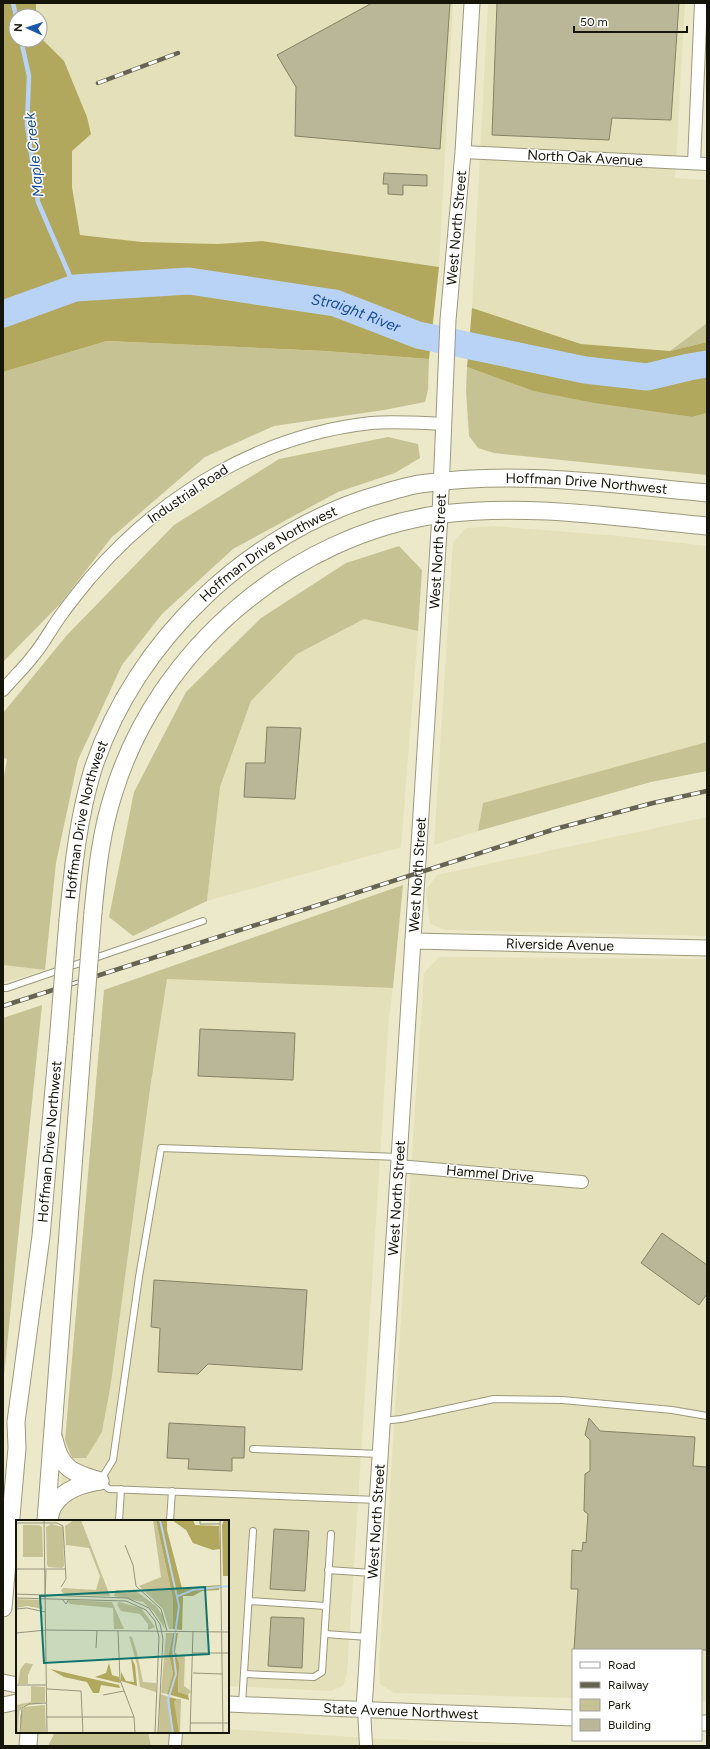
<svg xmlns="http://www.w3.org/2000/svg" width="710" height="1749" font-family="Figtree,sans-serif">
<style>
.built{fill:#e4e0b9}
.green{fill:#c7c294}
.forest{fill:#b1a85d}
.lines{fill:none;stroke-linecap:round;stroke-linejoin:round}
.stream{stroke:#b9d3f7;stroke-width:4.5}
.river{stroke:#b9d3f7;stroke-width:27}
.building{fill:#bab698;stroke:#858265}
.service-casing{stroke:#9c997b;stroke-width:8}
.minor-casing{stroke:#9c997b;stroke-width:14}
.tertiary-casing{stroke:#9c997b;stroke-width:17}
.secondary-casing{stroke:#9c997b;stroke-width:19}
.service{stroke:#fff;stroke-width:6}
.minor{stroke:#fff;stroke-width:12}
.tertiary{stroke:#fff;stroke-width:15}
.secondary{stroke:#fff;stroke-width:17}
.rail-casing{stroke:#666451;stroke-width:4.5}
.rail{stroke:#fff;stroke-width:3;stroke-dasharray:9;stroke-linecap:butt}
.secondary-bridge-casing{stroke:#9c997b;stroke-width:19;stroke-linecap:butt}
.secondary-bridge{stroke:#fff;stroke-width:17}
.labels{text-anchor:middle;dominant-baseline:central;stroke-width:3;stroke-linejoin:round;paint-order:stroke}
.street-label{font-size:14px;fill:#161509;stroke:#fff}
.water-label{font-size:15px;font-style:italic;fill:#174c91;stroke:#fff}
.inset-river{fill:none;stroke:#b9d3f7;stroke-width:2}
.inset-road{fill:none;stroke:#96947d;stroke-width:1}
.view{fill:#0f766e;fill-opacity:0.15;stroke:#0f766e;stroke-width:2}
.inset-edge{fill:none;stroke:#161509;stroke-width:2}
</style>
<rect width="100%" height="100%" fill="#ece9ca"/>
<path class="built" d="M36 3H453L439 267 262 241 217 244 142 242 80 235 72 187V151L87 117 64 62 40 37V16H36Z
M488 3H685L675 178 707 180V323L670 351 581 344 472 308Z
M493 526 619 536 707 546V742L483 803 478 831 434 845 453 542 466 528Z
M364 619 418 631 401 847 207 901 220 787 251 701 297 654Z
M707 817V936L446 930 430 924 426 890 437 875Z
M439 957 707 959V1701H701V1650H573V1698L394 1693 380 1684 379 1663 396 1394 424 973Z
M3 965 45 970 3 983Z
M167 979 393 988 389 1017 347 1674 343 1686 331 1691 228 1686V1521H58L65 1440 72 1458 102 1432 111 1383 150 1089Z
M228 1729 386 1739 609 1746H151L148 1732H228Z"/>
<path class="green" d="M707 323V342L670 351Z
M107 341 325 351 429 359 428 390 425 402 384 410 274 426 205 457 111 538 60 604 3 662V372Z
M467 367 533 391 692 417 707 413V475L494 453 478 448 469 436 466 391Z
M388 437 418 444 420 458 395 473 338 492 233 549 162 614 122 665 78 760 56 863 45 970 3 965V782L7 759 3 758V713L67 635 174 525 279 459Z
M399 546 422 570 418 631 364 619 297 654 251 701 220 787 207 901 133 936 109 917 134 792 186 692 261 618 346 563Z
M707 742V771L651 782 478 831 483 803Z
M403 885 393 988 167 979 150 1089 111 1383 102 1432 86 1458H72L65 1440 104 990Z
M42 1005 3 1385V1018Z
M55 1732H148L151 1746H48Z"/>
<path class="forest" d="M3 3H36V16H16V40H40V37L64 61 87 117 91 134 72 151V187L80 235 142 242 217 244 262 241 439 267 429 359 325 351 107 341 3 372Z
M472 308 581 344 670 351 707 342V413L692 417 595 403 533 391 467 367Z"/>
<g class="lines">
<path class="stream" d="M13 3 16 16
M21 40 29 76 27 125 38 202 75 288"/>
<path class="river" id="s1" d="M3 314 75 288 189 281 335 303 418 335 585 370 647 377 689 367 707 364"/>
</g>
<path class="building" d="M372 3H450L440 149 295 136 296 87 277 55Z
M497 3H679L671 120 612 118 609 140 492 135Z
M384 173 427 175V186L403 185V195L388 194V184H383Z
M267 727 301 728 295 799 244 797 246 763H265Z
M200 1029 295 1033 293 1080 198 1076Z
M662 1233 707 1265V1294L699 1305 641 1263Z
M154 1280 307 1290 302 1370 208 1364 198 1374 158 1372 160 1328 151 1327Z
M589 1418 600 1431 695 1437 693 1466 707 1467V1650H574L578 1589H571L572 1550 582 1551 583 1542 586 1543 588 1514 584 1511 585 1474 590 1471V1440L585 1435Z
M169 1423 245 1427 244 1458H232V1471L188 1469 189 1459 167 1458Z
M274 1529 309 1531 305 1591 270 1589Z
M271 1617 304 1618 302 1668 268 1666Z"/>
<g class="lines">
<g class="service-casing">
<path id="service" d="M3 988H7L203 921
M382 1421 401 1419 494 1399 562 1400 672 1410 707 1416
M253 1449 380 1454
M377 1500 109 1489 100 1481 113 1460 139 1277 161 1148 399 1157
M119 1521 121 1489
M170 1521 172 1491
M328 1570 372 1573
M249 1601 326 1606
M325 1634 368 1637
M244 1674 314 1677 322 1672 331 1534
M242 1704 253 1531"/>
</g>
<g class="minor-casing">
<path id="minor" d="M463 152 707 164
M694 163 701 3
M3 690C13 678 24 668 33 656 45 642 53 625 64 611 72 600 81 589 90 578 162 494 261 435 371 423 395 421 420 423 444 424
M398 1166 582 1182
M364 1709 366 1746
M175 1746 176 1732"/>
</g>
<g class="tertiary-casing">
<g id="tertiary">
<path id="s2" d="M413 941 707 948"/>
<path d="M3 1682 17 1685"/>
<path id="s3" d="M228 1704 573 1718"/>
<path d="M3 1705 17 1702"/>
<path id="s4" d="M364 1709 440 515 448 320 463 152 472 3"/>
<path d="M701 1723H707"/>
</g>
</g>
<g class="secondary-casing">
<g id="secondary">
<path d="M93 912C97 871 101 831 114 792 158 649 293 534 442 514 530 503 620 518 707 526"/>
<path id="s5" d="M68 920C73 869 78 818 93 769 135 640 251 531 381 494 394 490 407 486 420 484 516 470 611 484 707 493"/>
<path d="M54 1439C60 1469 73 1473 100 1481"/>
<path d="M49 1520C50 1515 51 1509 54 1505 64 1489 83 1484 100 1481"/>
<path d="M46 1521 83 1036"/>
<path id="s6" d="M3 1608 17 1448 16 1422 41 1236 58 1043"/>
<path d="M28 1746 29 1732"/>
</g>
</g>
<use href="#service" class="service"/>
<use href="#minor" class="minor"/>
<use href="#tertiary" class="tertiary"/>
<use href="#secondary" class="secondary"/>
<g class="rail-casing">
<path id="rail" d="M98 83 178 53
M3 1006 555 829 653 803 707 791"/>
</g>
<use href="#rail" class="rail"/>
<g class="secondary-bridge-casing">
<path id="secondary-bridge" d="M83 1036 93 912
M58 1043 68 920"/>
</g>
<use href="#secondary-bridge" class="secondary-bridge"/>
</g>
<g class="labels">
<g class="street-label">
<text transform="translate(585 158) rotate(3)">North Oak Avenue</text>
<text stroke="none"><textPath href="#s4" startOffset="1484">West North Street</textPath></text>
<text stroke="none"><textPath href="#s5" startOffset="774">Hoffman Drive Northwest</textPath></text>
<text transform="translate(188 494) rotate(-34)">Industrial Road</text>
<text stroke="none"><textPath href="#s4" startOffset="1160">West North Street</textPath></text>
<text stroke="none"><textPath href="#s5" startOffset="438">Hoffman Drive Northwest</textPath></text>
<text stroke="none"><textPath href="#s5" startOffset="102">Hoffman Drive Northwest</textPath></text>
<text stroke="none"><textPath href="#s4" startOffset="836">West North Street</textPath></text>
<text stroke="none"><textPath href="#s2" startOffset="147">Riverside Avenue</textPath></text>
<text stroke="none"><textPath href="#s6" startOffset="469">Hoffman Drive Northwest</textPath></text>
<text transform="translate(490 1174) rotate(5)">Hammel Drive</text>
<text stroke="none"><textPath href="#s4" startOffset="512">West North Street</textPath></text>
<text stroke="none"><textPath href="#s4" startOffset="188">West North Street</textPath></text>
<text stroke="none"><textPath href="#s3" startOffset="173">State Avenue Northwest</textPath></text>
</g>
<g class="water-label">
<text transform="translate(34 155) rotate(-96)">Maple Creek</text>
<text stroke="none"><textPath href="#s1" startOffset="361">Straight River</textPath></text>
</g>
</g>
<g transform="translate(16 1520)">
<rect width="213" height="213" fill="#ece9ca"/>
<path d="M58 0H65L94 76 49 74 45 71 47 68 80 70 84 56 73 28 50 25 49 6ZM137 0H140L157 79V109H153L147 89 123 66 145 57ZM35 4 47 7 48 46 46 48 32 47 31 44 30 7ZM7 5H23L26 7 27 37H7ZM117 69 140 86 147 96 149 109 138 92 127 82 98 76 100 70 117 71ZM0 79 24 80 27 89 11 86 0 88ZM53 80 96 82 108 109H98L97 88 54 84 52 82ZM103 82 125 88 139 107 132 110V104L124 94 105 91 101 84ZM150 113H157L153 134 157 154 151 174 145 173ZM113 116 116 117 121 133 127 162 140 163V172L124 167 121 145ZM159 132 162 135 169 136 168 166 175 171 172 175 162 172 163 156ZM9 143 17 144 12 155V164H2L4 150ZM15 166 29 167V182L7 186 3 192 2 213H0V185L15 182ZM144 174 153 177 157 213H143ZM161 179H165L164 213 159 204 158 182ZM29 185 30 213H5L4 196 8 187Z" fill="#c7c294"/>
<path d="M140 0H151V10L166 68 204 65 203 70 186 71 177 76H167L166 110 157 109V79ZM156 0H177L179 5 203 6 204 29 197 30 177 23 170 10ZM208 0H213V56H207L206 5ZM157 113H162L159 132 163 144 162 172 172 175 173 180 151 174 157 154 153 134ZM115 137 119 145 121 166 105 161V152L110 161 118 162ZM93 143 96 155 103 157 104 163 79 157 90 153ZM34 149 103 165 104 168 85 165 83 173H77L71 162 48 157ZM153 177 161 179 158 182 163 213H157Z" fill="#b1a85d"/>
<path class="inset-river" d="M144 0 163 86 157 130 160 154 152 180 157 213M162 76 177 70 213 66"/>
<path class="inset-road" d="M28 0 31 213M184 0V4H204M204 0 207 213M0 3H41L47 6 50 59 45 67M109 25 117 45 120 66 145 89 151 111M0 49H50M0 74 111 78 133 88 144 104 147 119 142 213M0 78 110 81 130 90 139 101 143 117 139 213M29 78 30 50M46 79 50 84 53 79M0 89 11 88 29 92M102 111 104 160 118 197 119 213M0 113 30 110 213 112M80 128 81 110M177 133H213M177 153 207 154M0 165H30M31 169 65 171 67 213M87 175 108 171M31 197H118M174 203H213M4 213 6 188 13 184 30 183M174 213 177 111"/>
<path class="view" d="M189 67 193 134 28 143 24 76Z"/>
<rect width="213" height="213" class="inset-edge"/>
</g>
<rect width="710" height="1749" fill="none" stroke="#161509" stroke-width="8"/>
<rect x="572" y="1649" width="130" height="92" fill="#ffffff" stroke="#a2a19d"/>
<rect x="580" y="1662" width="20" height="6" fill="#ffffff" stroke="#a2a19d"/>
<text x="608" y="1669" font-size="12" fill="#161509">Road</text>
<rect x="580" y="1682" width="20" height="6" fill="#666451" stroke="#a2a19d"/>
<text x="608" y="1689" font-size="12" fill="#161509">Railway</text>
<rect x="580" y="1699" width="20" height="12" fill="#c7c294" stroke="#a2a19d"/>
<text x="608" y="1709" font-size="12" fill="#161509">Park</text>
<rect x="580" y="1719" width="20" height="12" fill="#bab698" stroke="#a2a19d"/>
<text x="608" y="1729" font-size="12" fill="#161509">Building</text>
<g transform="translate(28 28) rotate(273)"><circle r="19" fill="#ffffff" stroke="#a2a19d"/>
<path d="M0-3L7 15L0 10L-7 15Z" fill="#1b59aa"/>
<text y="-6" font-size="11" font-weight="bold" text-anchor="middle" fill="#161509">N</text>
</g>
<path d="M574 26v6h113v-6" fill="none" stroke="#161509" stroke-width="2"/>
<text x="580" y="26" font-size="12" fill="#161509" stroke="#ffffff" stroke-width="3" paint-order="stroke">50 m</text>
</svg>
